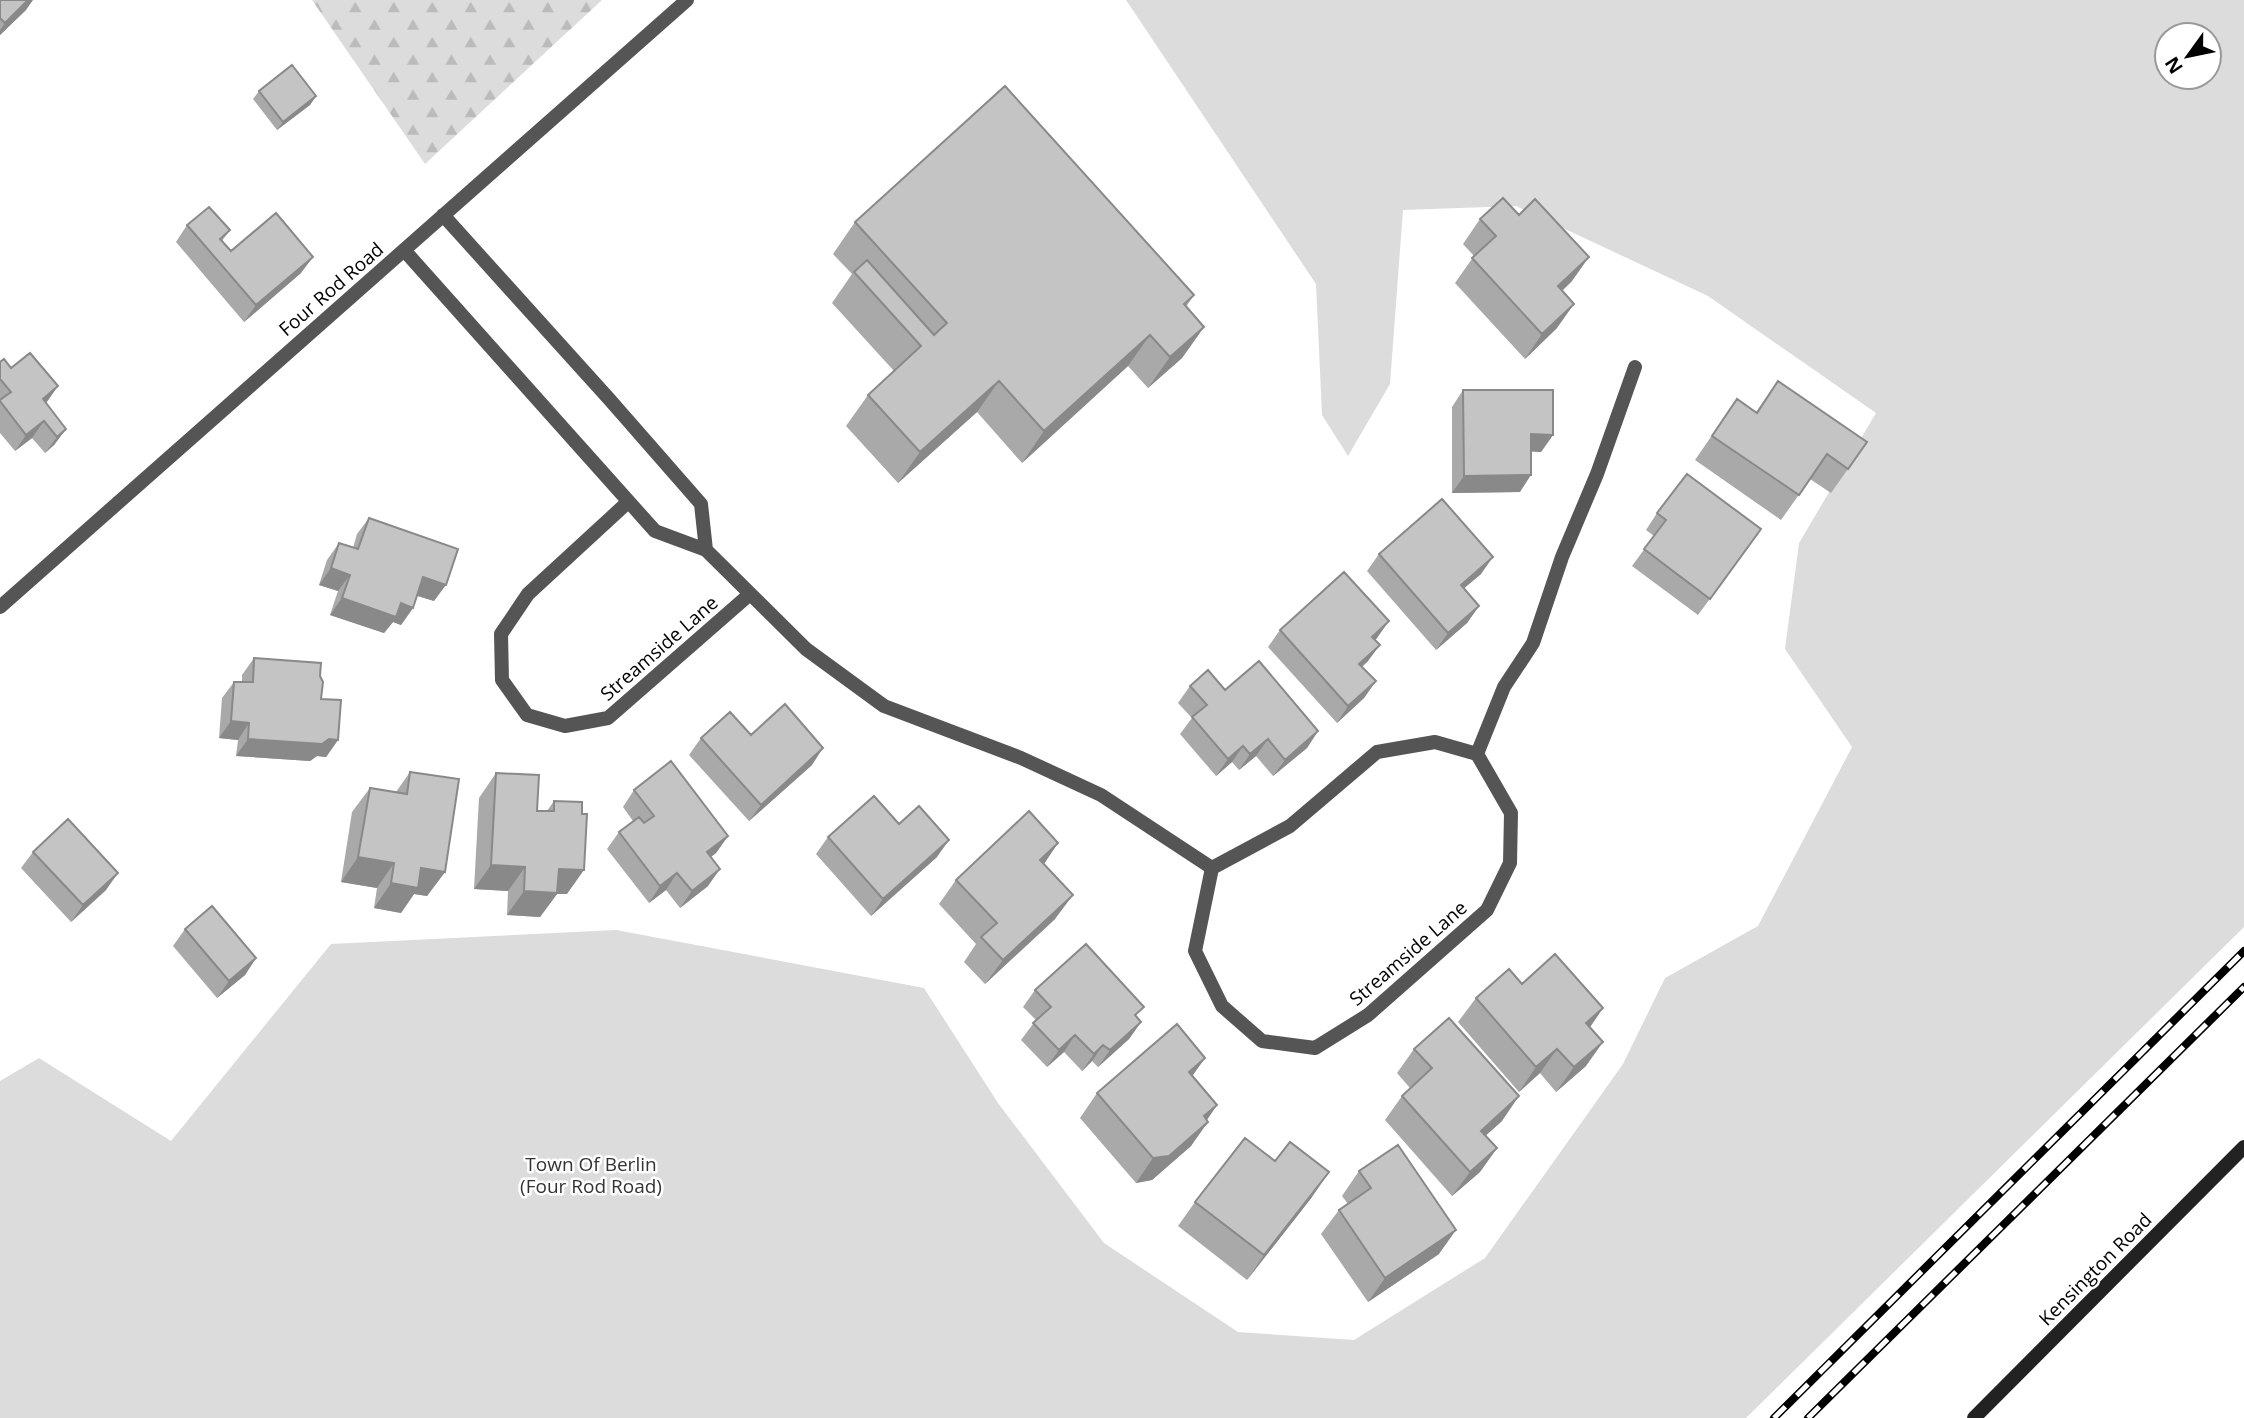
<svg xmlns="http://www.w3.org/2000/svg" width="2244" height="1418" font-family="'Open Sans',sans-serif">
<style>
.forest{fill:url(#forest-firs)}
.park{fill:#dcdcdc;fill-rule:evenodd}
.lines{fill:none;stroke-linecap:round;stroke-linejoin:round}
.street{stroke:#555;stroke-width:14}
.secondary{stroke:#222;stroke-width:14}
.rail-casing{stroke:#000;stroke-width:8}
.rail{stroke:#fff;stroke-width:5;stroke-dasharray:16;stroke-linecap:butt}
.wall{fill:#a9a9a9}
.shaded-wall{fill:#898989}
.building{fill:#c4c4c4;stroke:#898989;stroke-width:2}
.labels{text-anchor:middle;dominant-baseline:central;stroke-width:5;stroke-linejoin:round;paint-order:stroke}
.street-label{font-size:19px;fill:#000;stroke:#fff}
.park-label{font-size:19px;fill:#333;stroke:#fff}
</style>
<defs>
<pattern id="forest-firs" width="22" height="20" patternUnits="userSpaceOnUse" patternTransform="scale(1.75)"><rect width="22" height="20" fill="#dcdcdc"/><path d="M5 1l3.5 6h-7zM16 11l3.5 6h-7z" fill="#bbb"/></pattern>
</defs>
<rect width="100%" height="100%" fill="#fff"/>
<path class="forest" d="M312 0H602L425 164Z"/>
<path class="park" d="M1126 0H2244V927L1746 1418H0V1081L39 1058 171 1141 331 944 616 930 924 988 998 1103 1104 1243 1238 1332 1354 1340 1485 1258 1623 1064 1665 978 1758 926 1852 747 1785 649 1799 543 1876 413 1708 296 1516 206 1403 210 1390 384 1348 456 1322 415 1316 284ZM2167 35H2209V77H2167Z"/>
<g class="lines">
<path class="street" d="M404 250 655 531 706 550 701 504 610 400 443 215
M628 502 528 594 501 634 502 680 527 715 565 726 608 718 750 594
M706 550 806 649 884 706 1021 758 1101 795 1212 868 1195 951 1222 1006 1262 1041 1315 1048 1368 1015 1487 910 1510 863 1511 813 1477 754 1435 742 1377 752 1290 826 1212 868
M0 607 687 0
M1477 754 1504 687 1533 643 1562 557 1597 474 1635 367"/>
<path class="secondary" d="M1974 1418 2244 1147"/>
<g class="rail-casing">
<path id="rail" d="M1774 1418 2244 951
M1808 1418 2244 987"/>
</g>
<use href="#rail" class="rail"/>
</g>
<path class="wall" d="M0 0 26 10 0 35Z
M259 91 316 96 310 105 277 130 253 99Z
M1519 215 1572 281 1562 291 1557 328 1525 359 1455 283 1474 256 1463 244 1480 219Z
M855 222 1194 295 1186 307 1204 327 1182 358 1148 388 1128 366 1022 463 977 412 898 483 846 426 868 395 894 371 832 303 852 274 833 254Z
M187 225 230 230 222 241 231 251 301 273 244 322 176 242Z
M0 362 11 368 58 386 46 403 66 429 54 445 45 453 32 438 15 451 0 433Z
M1778 381 1867 442 1831 493 1810 479 1781 520 1695 460 1737 399 1756 412Z
M1463 390 1553 435 1541 452 1531 451 1520 492 1452 493V407Z
M1657 513 1761 529 1698 615 1632 566 1654 536 1646 530Z
M369 518 434 601 417 596 413 608 401 625 393 622 384 633 330 615 338 591 319 585 327 560 339 543 353 548 357 534Z
M1379 554 1481 574 1464 588 1479 606 1467 623 1436 650 1367 571Z
M1280 630 1377 638 1375 640 1368 661 1362 667 1376 681 1364 698 1337 723 1268 647Z
M254 658 320 676 321 699 338 740 326 757 317 756 310 761 236 756 238 740 219 738 222 698 234 682H242V675Z
M1190 686 1225 690 1318 731 1307 748 1273 776 1256 756 1239 770 1232 762 1216 776 1180 734 1192 718 1178 703Z
M701 738 812 765 749 821 689 755Z
M410 772 445 872 427 896 414 894 401 913 374 908 377 888 341 882 352 812 370 788 396 792Z
M496 773 537 811H547L554 801 567 894H557L540 917 507 915 508 891 474 889 479 798Z
M634 790 728 836 716 853 711 857 708 886 680 908 666 890 649 903 607 849 619 832 633 821 623 807Z
M899 824 937 857 871 916 816 854 828 837Z
M1058 843 1044 864 1055 919 985 984 964 962 976 944 939 904 956 880Z
M33 852 106 890 71 922 21 868Z
M185 929 256 958 245 975 217 998 173 946Z
M1522 984 1603 1008 1590 1027 1586 1066 1556 1092 1540 1073 1519 1092 1458 1022 1476 998Z
M1035 990 1137 1017 1141 1022 1129 1039 1098 1067 1092 1061 1082 1071 1064 1052 1047 1067 1021 1040 1036 1020 1023 1007Z
M1414 1049 1502 1121 1485 1136 1497 1148 1480 1172 1452 1196 1385 1120 1402 1096 1410 1088 1397 1073Z
M1205 1058 1192 1076 1217 1105 1207 1120 1191 1146 1152 1180 1136 1183 1080 1118 1097 1093Z
M1359 1171 1439 1254 1368 1302 1321 1234 1339 1210 1348 1204 1342 1196Z
M1312 1197 1247 1280 1178 1226 1195 1202Z"/>
<path class="shaded-wall" d="M28 0H33L26 10 0 35V30L5 23Z
M316 96 310 105 277 130 283 122Z
M313 257 301 273 244 322 256 305Z
M1589 257 1572 281 1541 311 1558 286Z
M1574 304 1557 328 1525 359 1542 334Z
M1204 327 1182 358 1148 388 1170 357Z
M1150 335 1128 366 1022 463 1044 431Z
M999 381 977 412 898 483 920 452Z
M58 386 46 403 43 399Z
M44 421 32 438 15 451 26 435Z
M66 429 54 445 45 453 57 437Z
M1531 434 1553 435 1541 452 1520 451Z
M1531 475 1520 492 1452 493 1464 476Z
M1493 557 1481 574 1449 601 1461 585Z
M331 568 350 575 338 591 319 585Z
M423 577 446 585 434 601 412 594Z
M342 598 401 603 413 608 401 625 393 622 384 633 330 615Z
M1479 606 1467 623 1436 650 1448 633Z
M1389 621 1377 638 1360 653 1372 637Z
M1380 645 1368 661 1347 680 1359 664Z
M1376 681 1364 698 1337 723 1348 706Z
M231 721 249 723 238 740 219 738Z
M1318 731 1307 748 1273 776 1285 760Z
M248 739H329L338 740 326 757 317 756 310 761 236 756Z
M1268 739 1256 756 1239 770 1250 754Z
M1243 746 1232 762 1216 776 1228 759Z
M823 748 812 765 749 821 761 805Z
M728 836 716 853 695 869 707 852Z
M949 840 937 857 871 916 883 899Z
M1058 843 1041 868 1040 860Z
M358 857 394 863 377 888 341 882Z
M491 865 525 867 508 891 474 889Z
M421 868 445 872 427 896 414 894 401 913 374 908 391 883Z
M559 869 584 870 567 894H557L540 917 507 915 524 891Z
M720 869 708 886 680 908 692 891Z
M118 873 106 890 71 922 83 905Z
M677 873 666 890 649 903 660 886Z
M1073 895 1055 919 985 984 1003 960Z
M256 958 245 975 217 998 229 981Z
M1603 1008 1586 1033V1023Z
M1141 1022 1129 1039 1098 1067 1110 1050Z
M1075 1035 1064 1052 1047 1067 1059 1050Z
M1603 1042 1586 1066 1556 1092 1574 1067Z
M1103 1045 1092 1061 1082 1071 1094 1054Z
M1557 1049 1540 1073 1519 1092 1536 1067Z
M1205 1058 1188 1082 1189 1072Z
M1519 1096 1502 1121 1464 1155 1481 1131Z
M1217 1105 1201 1128 1208 1122 1191 1146 1152 1180 1136 1183 1153 1158Z
M1497 1148 1480 1172 1452 1196 1470 1172Z
M1329 1172 1312 1197 1247 1280 1264 1255Z
M1456 1230 1439 1254 1368 1302 1385 1278Z"/>
<path class="building" d="M0 0H28L5 23 0 18Z
M292 65 316 96 283 122 259 91Z
M1005 86 1194 295 1184 304 1204 327 1170 357 1150 335 1044 431 999 381 920 452 868 395 921 346 854 272 867 260 934 335 947 323 855 222Z
M1503 198 1519 215 1535 199 1589 257 1558 286 1574 304 1542 334 1472 258 1496 236 1480 219Z
M209 207 230 230 220 239 231 251 276 213 313 257 256 305 187 225Z
M30 353 58 386 43 399 66 429 57 437 44 421 26 435 0 401V400L11 392 0 379V362L4 359 11 368Z
M1778 381 1867 442 1848 469 1827 454 1799 495 1712 436 1737 399 1757 413Z
M1463 390H1553V435L1531 434V475L1464 476Z
M1687 474 1761 529 1710 599 1644 549 1666 520 1657 513Z
M1442 499 1493 557 1461 585 1479 606 1448 633 1379 554Z
M369 518 458 549 446 585 423 577 413 608 401 603 396 617 342 598 350 575 331 568 339 543 358 549Z
M1344 572 1389 621 1372 637 1380 645 1359 664 1376 681 1348 706 1280 630Z
M254 658 321 663 320 676 323 682 321 699 341 700 338 740 329 739 322 744 248 739 249 723 231 721 234 682H253Z
M1259 661 1318 731 1285 760 1268 739 1250 754 1243 746 1228 759 1192 717 1207 705 1190 686 1208 670 1225 690Z
M785 704 823 748 761 805 701 738 730 712 751 735Z
M671 761 728 836 707 852 720 869 692 891 677 873 660 886 619 832 639 817 644 823 654 816 634 790Z
M410 772 459 779 445 872 421 868 418 888 391 883 394 863 358 857 370 788 407 794Z
M496 773 539 775 537 811H554V801L582 802V814H587L584 870 559 869 557 893 524 891 525 867 491 865Z
M874 796 899 824 919 806 949 840 883 899 828 837Z
M1029 811 1058 843 1040 860 1073 895 1003 960 981 937 997 923 956 880Z
M68 819 118 873 83 905 33 852Z
M212 906 256 958 229 981 185 929Z
M1086 944 1144 1007 1135 1015 1141 1022 1110 1050 1103 1045 1094 1054 1075 1035 1059 1050 1033 1023 1051 1007 1035 990Z
M1555 954 1603 1008 1586 1023 1603 1042 1574 1067 1557 1049 1536 1067 1476 998 1509 969 1522 984Z
M1449 1018 1519 1096 1481 1131 1497 1148 1470 1172 1402 1096 1432 1068 1414 1049Z
M1177 1024 1205 1058 1189 1072 1217 1105 1204 1116 1208 1122 1169 1156 1153 1158 1097 1093Z
M1245 1138 1275 1161 1290 1142 1329 1172 1264 1255 1195 1202Z
M1398 1145 1456 1230 1385 1278 1339 1210 1371 1188 1359 1171Z"/>
<g class="labels">
<g class="street-label">
<text transform="translate(331 289) rotate(-41)">Four Rod Road</text>
<text transform="translate(659 648) rotate(-41)">Streamside Lane</text>
<text transform="translate(1408 953) rotate(-41)">Streamside Lane</text>
<text transform="translate(2095 1269) rotate(-45)">Kensington Road</text>
</g>
<g class="park-label">
<text x="591" y="1164">Town Of Berlin<tspan x="591" dy="22">(Four Rod Road)</tspan></text>
</g>
</g>
<g transform="translate(2188 56) rotate(237)"><circle r="33" fill="#ffffff" stroke="#999999" stroke-width="2"/>
<path d="M0-5L12 26L0 18L-12 26Z" fill="#000000"/>
<text y="-10" font-size="19" font-weight="bold" text-anchor="middle" fill="#000000">N</text>
</g>
</svg>
